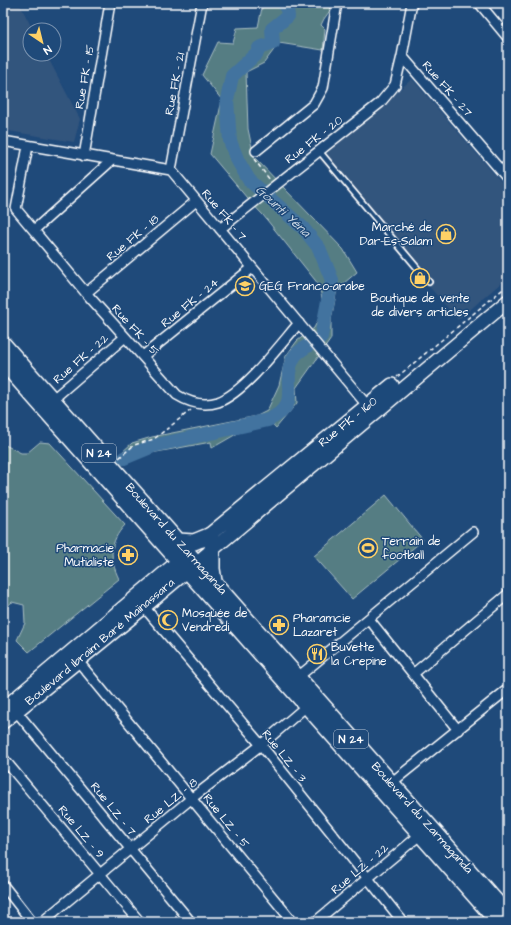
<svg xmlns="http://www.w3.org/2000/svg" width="511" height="925" font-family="'Architects Daughter',sans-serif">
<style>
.built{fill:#33547d}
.green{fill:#547d83;stroke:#aabec1}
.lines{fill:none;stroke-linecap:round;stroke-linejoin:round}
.river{stroke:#43739f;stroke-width:14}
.service-casing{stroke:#fff;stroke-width:8}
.minor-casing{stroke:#fff;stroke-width:12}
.secondary-casing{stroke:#fff;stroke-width:16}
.primary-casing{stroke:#fff;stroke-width:18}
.path{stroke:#fff;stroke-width:1.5;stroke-dasharray:4 3;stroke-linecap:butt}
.service{stroke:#1f4a7a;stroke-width:4.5}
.minor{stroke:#1f4a7a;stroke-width:9}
.secondary{stroke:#1f4a7a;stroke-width:13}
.primary{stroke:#1f4a7a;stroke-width:15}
.labels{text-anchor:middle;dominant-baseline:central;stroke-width:3;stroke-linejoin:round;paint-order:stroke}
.shield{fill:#1f4a7a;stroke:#bcc9d7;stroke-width:1}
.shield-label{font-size:11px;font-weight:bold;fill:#fff}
.street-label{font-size:12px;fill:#fff;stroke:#1f4a7a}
.poi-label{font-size:12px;fill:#fff;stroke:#1f4a7a;text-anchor:start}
.water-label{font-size:13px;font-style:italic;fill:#d0dce7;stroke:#1f4a7a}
</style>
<rect width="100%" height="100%" fill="#1f4a7a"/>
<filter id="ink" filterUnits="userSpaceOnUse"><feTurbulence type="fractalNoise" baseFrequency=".025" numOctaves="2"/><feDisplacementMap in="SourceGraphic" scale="8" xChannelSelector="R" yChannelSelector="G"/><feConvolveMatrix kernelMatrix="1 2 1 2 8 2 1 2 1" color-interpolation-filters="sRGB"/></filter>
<g filter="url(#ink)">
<path class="built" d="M6 3H19L33 30H30V54H46L80 119 74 142 3 130V5Z
M412 79 508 190V277L458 320 319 159Z"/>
<path class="green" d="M263 3H334C331 12 324 16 321 25L325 29 323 50 279 43 264 63 246 72 248 129 254 157 343 249 357 272 337 289 331 320V339L296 388 297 403 276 428 266 417 212 448 211 442 124 458 120 454 132 443 152 437 257 416 267 411 279 385 286 356 297 341 314 328 319 318 323 303 319 285 263 215 247 198 210 154 222 100 202 75 218 42 233 43 237 28 258 27Z
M40 442 50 443 125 525C109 542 109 558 119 579L29 652 17 640 25 623 24 605 12 602 3 610V444L21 453H27Z
M386 495 423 540 352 599 314 556Z"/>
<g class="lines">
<path class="river" d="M124 458 153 446 268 420C305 403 279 384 294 357 299 349 313 344 321 337L332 280 319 248 303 228 249 180 238 161 230 141 227 100 232 76 257 53 259 48 273 43 272 29 288 16 287 9 283 3"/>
<g class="service-casing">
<path id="service" d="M320 152 429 282"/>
</g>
<g class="minor-casing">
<path id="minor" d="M412 3 402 56 508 179
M479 3 508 38
M3 141 171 170 371 410
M28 146 16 209 86 293 177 395C190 403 203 407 218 402 245 392 280 345 299 323
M256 151 314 104 323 88 337 3
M84 156 110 3
M171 170 202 3
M220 229 380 103 395 85 402 56
M34 230 111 161
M86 293 196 201
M143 356 252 268
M52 400 125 337
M144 607 261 745 403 922
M369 619 458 730
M78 661 293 922
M413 674 508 594
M298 677 473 532
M16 711 191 922
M3 758 140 922
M391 783 508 689
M3 885 32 922
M42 922 192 798 261 745 310 703
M315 922 421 834"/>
</g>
<g class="secondary-casing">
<path id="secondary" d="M203 540 392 385
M3 709 187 554
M3 722 144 607 508 301"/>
</g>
<g class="primary-casing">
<path id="primary" d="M3 344 508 915
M3 362 498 922
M178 541 194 542 211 535
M212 548V569L214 581"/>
</g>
<path class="path" d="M254 159 270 180
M397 377 508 285
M119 458 134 445 154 439 191 410"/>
<use href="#service" class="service"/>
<use href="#minor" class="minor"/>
<use href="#secondary" class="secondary"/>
<use href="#primary" class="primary"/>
</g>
</g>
<defs>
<g id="shop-ring" transform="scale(1)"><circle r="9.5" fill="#1f4a7a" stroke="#ffd166" stroke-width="1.5"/><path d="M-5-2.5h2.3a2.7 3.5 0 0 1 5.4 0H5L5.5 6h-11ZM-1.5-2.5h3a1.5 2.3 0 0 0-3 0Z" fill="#ffd166"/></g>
<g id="school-ring" transform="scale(1)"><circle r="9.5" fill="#1f4a7a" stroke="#ffd166" stroke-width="1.5"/><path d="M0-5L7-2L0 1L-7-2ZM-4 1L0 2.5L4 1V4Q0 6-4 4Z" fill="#ffd166"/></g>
<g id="stadium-ring" transform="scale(1)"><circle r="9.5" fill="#1f4a7a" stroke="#ffd166" stroke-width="1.5"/><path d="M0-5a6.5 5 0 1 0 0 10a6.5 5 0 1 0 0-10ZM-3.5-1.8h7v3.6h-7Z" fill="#ffd166"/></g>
<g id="pharmacy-ring" transform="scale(1)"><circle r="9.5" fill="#1f4a7a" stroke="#ffd166" stroke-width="1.5"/><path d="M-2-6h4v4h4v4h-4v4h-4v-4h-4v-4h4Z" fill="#ffd166"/></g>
<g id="mosque-ring" transform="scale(1)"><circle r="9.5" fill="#1f4a7a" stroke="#ffd166" stroke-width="1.5"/><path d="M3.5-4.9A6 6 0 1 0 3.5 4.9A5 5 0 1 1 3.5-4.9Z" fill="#ffd166"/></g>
<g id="restaurant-ring" transform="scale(1)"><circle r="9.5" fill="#1f4a7a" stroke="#ffd166" stroke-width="1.5"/><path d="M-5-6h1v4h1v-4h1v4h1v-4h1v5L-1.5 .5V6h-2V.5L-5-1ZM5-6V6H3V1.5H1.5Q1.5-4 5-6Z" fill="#ffd166"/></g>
</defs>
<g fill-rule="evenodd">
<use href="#shop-ring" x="446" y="234"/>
<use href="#shop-ring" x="420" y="278"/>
<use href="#school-ring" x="245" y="286"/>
<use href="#stadium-ring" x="368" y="548"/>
<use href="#pharmacy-ring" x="128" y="555"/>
<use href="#mosque-ring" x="168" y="620"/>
<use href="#pharmacy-ring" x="279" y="625"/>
<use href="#restaurant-ring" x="317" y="654"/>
</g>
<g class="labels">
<g class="shield">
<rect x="82" y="444" width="34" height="18" rx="3"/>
<rect x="334" y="730" width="34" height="18" rx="3"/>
</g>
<g class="shield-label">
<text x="99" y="453">N 24</text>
<text x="351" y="739">N 24</text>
</g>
<g class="street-label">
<text transform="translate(85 77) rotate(-80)">Rue FK - 15</text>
<text transform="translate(175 84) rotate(-79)">Rue FK - 21</text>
<text transform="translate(447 89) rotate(49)">Rue FK - 27</text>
<text transform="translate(314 140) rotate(-38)">Rue FK - 20</text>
<text transform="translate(224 215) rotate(50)">Rue FK - 7</text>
<text transform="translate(133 238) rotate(-40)">Rue FK - 18</text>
<text transform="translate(190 303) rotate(-39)">Rue FK - 24</text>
<text transform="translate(135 330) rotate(48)">Rue FK - 5</text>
<text transform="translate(81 359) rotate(-41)">Rue FK - 22</text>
<text transform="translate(348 422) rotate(-39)">Rue FK - 160</text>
<text transform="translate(176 539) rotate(48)">Boulevard du Zarmaganda</text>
<text transform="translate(100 642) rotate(-40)">Boulevard Ibraim Baré Maïnassara</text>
<text transform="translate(284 756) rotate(51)">Rue LZ - 3</text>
<text transform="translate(171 801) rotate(-39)">Rue LZ - 8</text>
<text transform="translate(113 809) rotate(51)">Rue LZ - 7</text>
<text transform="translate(422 818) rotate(48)">Boulevard du Zarmaganda</text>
<text transform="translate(226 821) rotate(51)">Rue LZ - 5</text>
<text transform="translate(81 832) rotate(50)">Rue LZ - 9</text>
<text transform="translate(360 869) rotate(-40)">Rue LZ - 22</text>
</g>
<g class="poi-label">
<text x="432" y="227" text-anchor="end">Marché de<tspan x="432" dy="14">Dar-Es-Salam</tspan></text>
<text x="259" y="286">GEG Franco-arabe</text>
<text x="420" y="298" text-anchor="middle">Boutique de vente<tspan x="420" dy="14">de divers articles</tspan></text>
<text x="382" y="541">Terrain de<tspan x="382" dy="14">football</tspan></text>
<text x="114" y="548" text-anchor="end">Pharmacie<tspan x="114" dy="14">Mutialiste</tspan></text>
<text x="182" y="613">Mosquée de<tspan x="182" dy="14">Vendredi</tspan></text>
<text x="293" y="618">Pharamcie<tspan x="293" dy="14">Lazaret</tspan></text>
<text x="331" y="647">Buvette<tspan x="331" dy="14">la Crepine</tspan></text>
</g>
<g class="water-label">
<text transform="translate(283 211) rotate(43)">Gounti Yéna</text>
</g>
</g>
<rect width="511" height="925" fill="none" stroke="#1f4a7a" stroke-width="16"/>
<rect x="8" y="8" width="495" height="909" fill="none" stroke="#fff" stroke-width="1.5" filter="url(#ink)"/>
<g transform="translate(42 42) rotate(145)"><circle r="19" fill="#1f4a7a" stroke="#7992af"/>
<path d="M0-3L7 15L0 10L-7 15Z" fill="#ffd166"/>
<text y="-6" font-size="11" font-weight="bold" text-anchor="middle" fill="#ffffff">N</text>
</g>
</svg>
